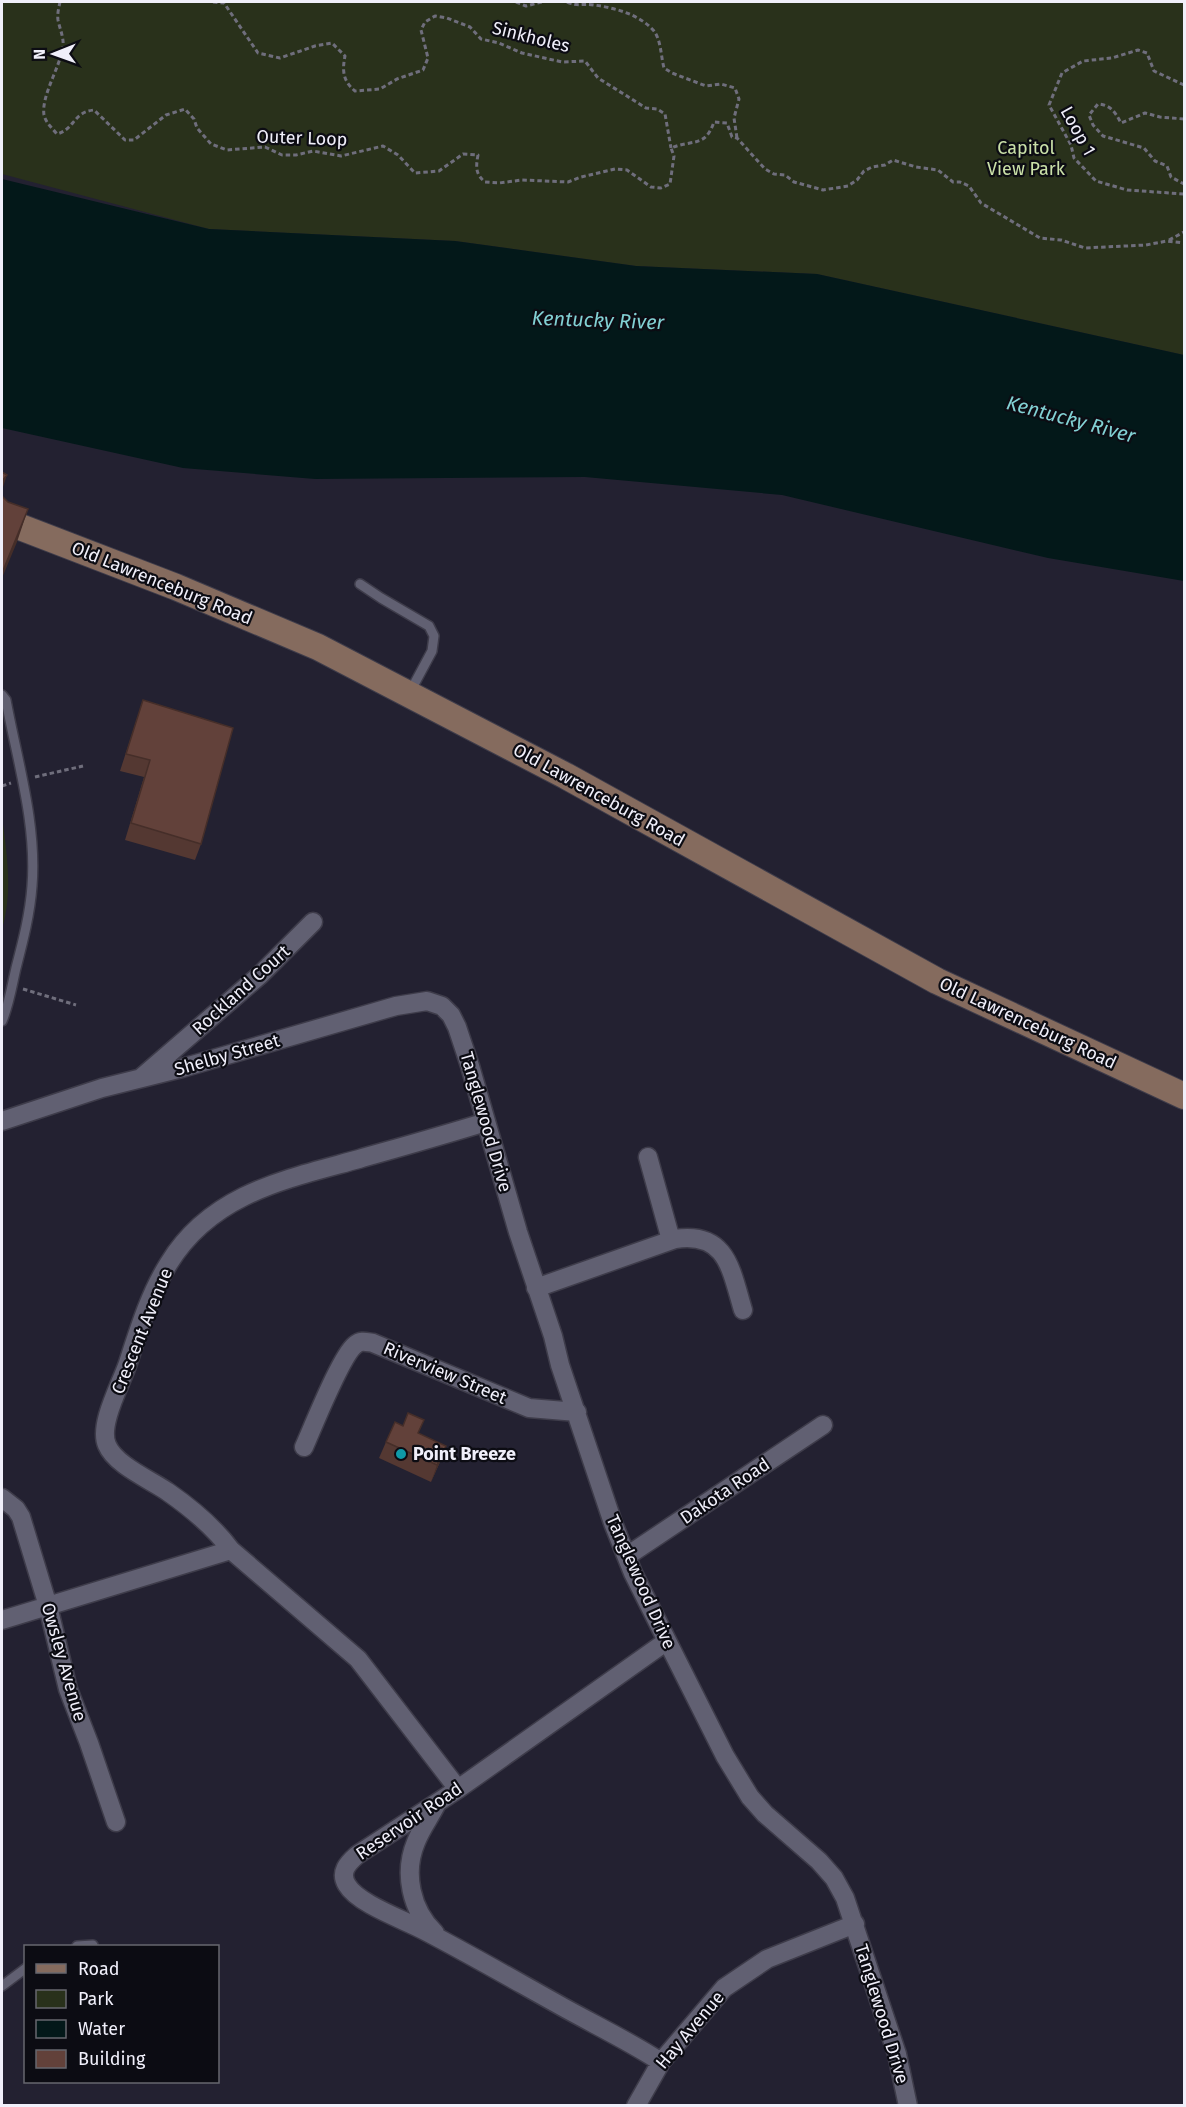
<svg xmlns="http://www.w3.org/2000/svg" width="1186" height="2107" font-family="'Fira Sans',sans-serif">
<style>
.green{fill:#29311b}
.water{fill:#031819}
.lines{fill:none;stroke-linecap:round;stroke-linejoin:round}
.service-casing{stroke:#3e3c4a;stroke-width:12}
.minor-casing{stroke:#3e3c4a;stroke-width:21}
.secondary-casing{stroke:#3e3c4a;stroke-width:28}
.path{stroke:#6f6e7c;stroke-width:3;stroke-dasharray:4.5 3;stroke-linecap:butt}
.service{stroke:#616072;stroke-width:9}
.minor{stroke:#616072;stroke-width:18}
.secondary{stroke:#856b5e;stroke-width:26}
.wall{fill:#543832}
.shaded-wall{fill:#452e29}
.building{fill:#62413a;stroke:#452e29;stroke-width:1.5}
.culture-dot{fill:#0f9aa8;stroke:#0c0c13;stroke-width:2}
.labels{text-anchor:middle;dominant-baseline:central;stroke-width:4.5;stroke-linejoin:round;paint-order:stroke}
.street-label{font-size:18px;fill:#f0effa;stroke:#0c0c13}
.park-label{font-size:18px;fill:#cae0a8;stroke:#0c0c13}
.poi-label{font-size:18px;font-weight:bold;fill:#f0effa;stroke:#0c0c13;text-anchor:start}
.water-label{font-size:20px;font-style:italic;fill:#82d1d4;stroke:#0c0c13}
</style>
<rect width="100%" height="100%" fill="#232131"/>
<path class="green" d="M2 2H1184V355L817 274 636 266 455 241 209 229 2 174Z
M2 816C7 855 13 892 2 929Z"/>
<path class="water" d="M2 179 209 229 455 241 636 266 817 274 1184 355V581L1048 558 782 495 585 477 315 479 183 468 2 428Z"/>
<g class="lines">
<g class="service-casing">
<path id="service" d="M360 584 381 598 429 626 434 636 432 651 410 692
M2 695 6 700C17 760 37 824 32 886 30 914 23 941 16 968 12 985 9 1005 2 1021
M77 1946 93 1945
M2 1986 26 1968"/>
</g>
<g class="minor-casing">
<path id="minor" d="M142 1077 260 975 313 922
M2 1121 102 1088 182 1068 396 1006 427 1001 442 1006 451 1015 457 1027 470 1066 518 1232 553 1336 560 1365 613 1523 633 1573 725 1756 750 1797 765 1814 819 1861 834 1878 845 1898 897 2054 908 2106
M648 1157 671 1240
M536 1288 675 1239C727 1231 731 1270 743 1310
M304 1447C313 1427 341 1356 355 1345 361 1340 366 1342 373 1343L529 1408 577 1412
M2 1498 16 1509 21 1517 48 1606 68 1689 89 1743 116 1822
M627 1556 823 1425
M2 1620 231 1550
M458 1789 358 1659 231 1550C214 1527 191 1508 168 1492 151 1480 115 1465 107 1445 98 1425 121 1384 128 1363 139 1329 150 1293 169 1263 212 1193 287 1179 359 1159 401 1147 444 1135 486 1122
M435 1933C411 1910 403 1873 416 1842 421 1829 430 1817 436 1805
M661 2062C629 2041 595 2025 561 2006 516 1981 471 1955 425 1931 405 1920 358 1904 347 1885 339 1872 348 1863 357 1855L458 1789 667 1641
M636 2106 661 2062 724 1988 767 1959 855 1924"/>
</g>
<g class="secondary-casing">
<path id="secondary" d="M2 520 176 587 318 647 566 776 937 981 1184 1096"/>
</g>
<path class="path" d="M60 2C59 7 57 14 58 20 60 30 64 37 63 47 60 67 41 96 44 115 46 123 52 128 57 134 75 129 73 112 94 110L125 140H134L166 115 185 109 194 119 197 128 211 144 227 150 265 147 282 155H296L313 151 341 156 383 146 398 155 415 173 439 171 463 154 478 155C476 166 475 174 485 182L499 183 522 180 568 182 581 177 615 169 627 170 651 187 661 188 670 184 674 156 671 148C693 139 705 148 714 122L727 123 732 137 737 138 765 169 774 174 785 175 794 182 823 190 848 186 857 180 864 171 872 167 885 165 893 160 916 167 938 170 953 182H960L969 186 981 203 1040 238 1061 240 1085 248 1146 245 1167 241 1184 243
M213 2 224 3 258 53 280 58 315 46 332 43 345 56C342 71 343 81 355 91L380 89 397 79 423 70 428 58 421 30 425 22 435 16 447 18 470 27 481 39 499 43 522 53 562 62 585 61 598 78 646 108 657 109 665 114 671 148
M516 2 526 6 542 2
M567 2C579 7 583 3 594 5 615 8 639 14 654 31 661 40 661 57 664 68L672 73 706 86 721 84 735 88 739 99 734 118 737 138
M1184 85 1154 71 1147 53 1138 50 1112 58 1083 61 1062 73 1049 105 1071 145 1074 158 1096 181 1127 190 1184 194
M1184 119 1160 117 1145 113 1121 123C1115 112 1111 105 1098 104L1089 115 1093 125 1103 136 1144 148 1155 161 1167 166 1171 177 1184 184
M1169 240 1184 232
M35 777 83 766
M2 786 11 783
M23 989 76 1005"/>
<use href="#service" class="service"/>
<use href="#minor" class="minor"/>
<use href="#secondary" class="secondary"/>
</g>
<path class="wall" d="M143 700 201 844 195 860 125 840 144 777 120 771Z
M419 1433 440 1462 431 1482 379 1458 386 1442Z"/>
<path class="shaded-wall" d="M7 475 2 490V481Z
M28 509 17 542 2 578V573Z
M446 1446 440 1462 431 1482 437 1465Z"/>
<path class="building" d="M2 472 7 475 2 481Z
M2 496 8 502 28 509 2 573Z
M143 700 233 728 201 844 131 823 150 760 126 754Z
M408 1413 424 1420 418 1433 446 1446 437 1465 386 1442 395 1422 403 1426Z"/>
<circle class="culture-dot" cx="401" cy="1454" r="6"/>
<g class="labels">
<g class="street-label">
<text transform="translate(531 37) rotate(14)">Sinkholes</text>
<text transform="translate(1078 131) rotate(61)">Loop 1</text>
<text transform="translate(302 138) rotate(2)">Outer Loop</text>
<text transform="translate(162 583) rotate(22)">Old Lawrenceburg Road</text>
<text transform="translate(599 795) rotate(29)">Old Lawrenceburg Road</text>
<text transform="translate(241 990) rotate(-42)">Rockland Court</text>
<text transform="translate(1028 1023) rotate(25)">Old Lawrenceburg Road</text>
<text transform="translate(227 1055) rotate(-16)">Shelby Street</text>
<text transform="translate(486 1122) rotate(74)">Tanglewood Drive</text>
<text transform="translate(142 1331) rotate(-68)">Crescent Avenue</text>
<text transform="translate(445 1373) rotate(23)">Riverview Street</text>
<text transform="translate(725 1491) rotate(-34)">Dakota Road</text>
<text transform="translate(641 1582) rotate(66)">Tanglewood Drive</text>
<text transform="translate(64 1662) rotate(74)">Owsley Avenue</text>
<text transform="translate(409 1821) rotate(-34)">Reservoir Road</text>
<text transform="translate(882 2014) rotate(73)">Tanglewood Drive</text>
<text transform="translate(690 2030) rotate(-50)">Hay Avenue</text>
</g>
<g class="park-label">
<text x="1026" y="148">Capitol<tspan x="1026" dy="21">View Park</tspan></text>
</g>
<g class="poi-label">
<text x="413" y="1454">Point Breeze</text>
</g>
<g class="water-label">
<text transform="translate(598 320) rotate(2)">Kentucky River</text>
<text transform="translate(1071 419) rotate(15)">Kentucky River</text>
</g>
</g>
<rect width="1186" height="2107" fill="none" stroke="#f0effa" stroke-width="6"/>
<rect x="24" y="1945" width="195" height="138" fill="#0c0c13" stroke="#67676f" stroke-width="1.5"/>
<rect x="36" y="1964" width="30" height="9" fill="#856b5e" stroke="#67676f" stroke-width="1.5"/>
<text x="78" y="1975" font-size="18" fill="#f0effa">Road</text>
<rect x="36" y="1990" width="30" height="18" fill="#29311b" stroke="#67676f" stroke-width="1.5"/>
<text x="78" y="2005" font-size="18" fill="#f0effa">Park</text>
<rect x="36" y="2020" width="30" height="18" fill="#031819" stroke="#67676f" stroke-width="1.5"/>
<text x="78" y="2035" font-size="18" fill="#f0effa">Water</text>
<rect x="36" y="2050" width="30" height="18" fill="#62413a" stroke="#67676f" stroke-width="1.5"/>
<text x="78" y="2065" font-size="18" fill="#f0effa">Building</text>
<g transform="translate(54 54) rotate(269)" stroke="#0c0c13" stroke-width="4.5" paint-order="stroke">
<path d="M0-4.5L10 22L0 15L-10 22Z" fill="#f0effa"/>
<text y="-9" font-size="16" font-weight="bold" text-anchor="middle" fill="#f0effa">N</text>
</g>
</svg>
